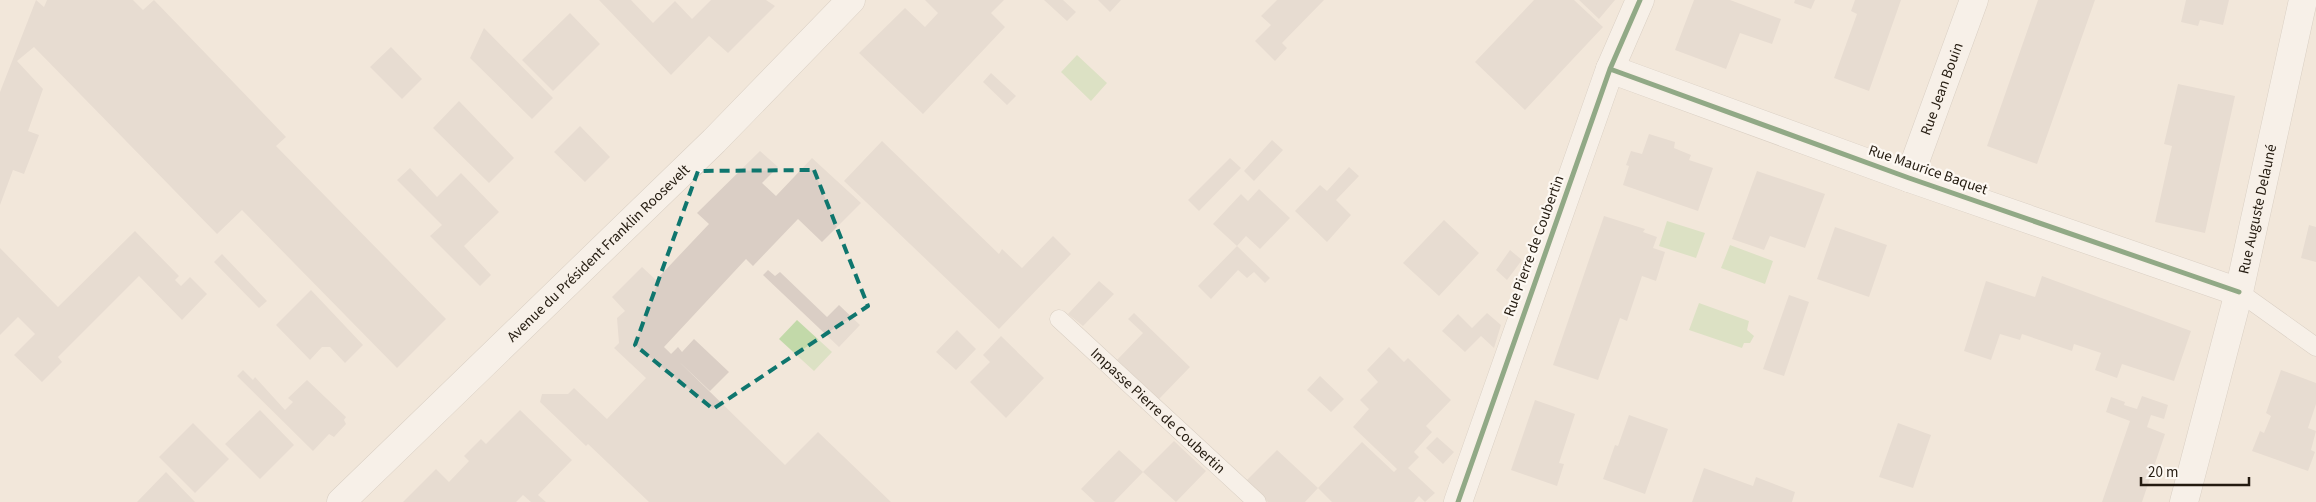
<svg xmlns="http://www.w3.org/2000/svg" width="2316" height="502" font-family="'Source Sans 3',sans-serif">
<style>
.water{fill:#c2d9a9}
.building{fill:#dacec5}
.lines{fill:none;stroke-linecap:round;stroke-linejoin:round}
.lane-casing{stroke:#bdb3a8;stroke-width:19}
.street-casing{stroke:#bdb3a8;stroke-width:29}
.secondary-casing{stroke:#bdb3a8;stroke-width:29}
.lane{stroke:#fdfbf9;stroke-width:18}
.street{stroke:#fdfbf9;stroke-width:28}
.secondary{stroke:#fdfbf9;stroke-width:28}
.cycleway-casing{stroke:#fdf8f2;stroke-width:8}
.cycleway{stroke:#1b5e20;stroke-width:5}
.marked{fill:none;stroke:#0f766e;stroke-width:4;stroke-dasharray:10 6;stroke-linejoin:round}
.labels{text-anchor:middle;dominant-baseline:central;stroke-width:4.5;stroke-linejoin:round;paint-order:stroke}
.street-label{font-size:15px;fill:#241b10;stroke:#fdf8f2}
</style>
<rect width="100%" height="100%" fill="#f2e7da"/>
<path class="water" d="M1077 55 1107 83 1091 101 1061 72Z
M1667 221 1705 233 1696 258 1659 246Z
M1730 245 1773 261 1765 284 1721 268Z
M1699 303 1749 321 1747 330 1754 336 1750 343H1744L1742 348 1689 330Z
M797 320 832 352 814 371 779 339Z"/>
<path class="building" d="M36 0 44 7 47 0H133L143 10 154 0 286 137 276 146 446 319 397 368 242 210 217 234 34 47 17 61 43 89 28 131 39 135 24 174 13 170 0 205V92Z
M599 0H631L653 23 675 1 692 19 711 0H766L775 6 728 53 709 36 671 75Z
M925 0H1004L991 13 1005 27 923 114 859 53 905 8 925 27 938 13Z
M1044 0H1063L1076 12 1067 21Z
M1098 0H1121L1110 12Z
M1277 0H1324L1282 43 1287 48 1275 61 1255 41 1271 25 1261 16Z
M1534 0H1574L1603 27 1525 110 1475 62Z
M1579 0H1615L1599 19Z
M1694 0H1730L1781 19 1772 44 1740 33 1726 69 1675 50Z
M1795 0H1815L1811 9 1794 3Z
M1855 0H1901L1869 91 1834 78 1857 14 1851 11Z
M2038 0H2095L2037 164 1987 146Z
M2186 0H2229L2223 25 2200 20 2198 26 2181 22Z
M570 13 600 44 553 91 522 60Z
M484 28 553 98 532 119 470 58Z
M391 47 422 79 402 99 370 67Z
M991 73 1016 96 1007 105 983 82Z
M2178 84 2235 96 2205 233 2155 222 2172 146 2164 144Z
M459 101 514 158 489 183 433 128Z
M580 126 610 157 585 182 554 152Z
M1649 134 1675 142 1674 148 1691 155 1689 160 1713 168 1698 211 1623 185 1629 166 1626 165 1631 151 1642 154Z
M1272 140 1283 150 1254 181 1244 171Z
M882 141 999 254 1002 249 1022 268 1053 236 1071 254 999 329 844 181Z
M760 151 778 167 762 183 776 196 812 158 861 203 822 242 798 219 753 266 746 259 664 347 785 465 818 432 891 502H649L588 444 586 446 540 402 542 394H568L574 388 607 419 646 378 614 348 619 343 617 318 625 311 612 297 642 267 656 280 709 224 697 213Z
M1230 158 1241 168 1199 211 1188 200Z
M1349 167 1359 176 1336 200 1351 215 1327 242 1295 211 1320 185 1327 191Z
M410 168 437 197 461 173 499 212 464 246 491 275 480 286 430 236 442 225 397 180Z
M1757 171 1825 194 1805 248 1770 236 1764 250 1732 239Z
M1259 189 1290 218 1260 249 1246 236 1237 246 1213 224 1241 194 1248 201Z
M1604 216 1645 229 1643 232 1657 237 1653 248 1665 252 1656 281 1642 276 1627 321 1620 318 1598 380 1553 365Z
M1444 220 1479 253 1439 296 1403 263Z
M2309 225 2316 227V262L2301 258Z
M1835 227 1887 245 1869 297 1817 279Z
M135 231 179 276 175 280 181 286 190 277 207 294 182 320 139 276 58 357 62 362 42 382 14 355 35 334 18 317 0 335V248L58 307Z
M1237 246 1270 278 1265 283 1254 272 1247 278 1238 270 1211 299 1198 286Z
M1510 250 1522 260 1507 280 1496 270Z
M222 254 267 301 259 308 214 262Z
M768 270 775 276 780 272 827 317 839 305 860 325 839 347 763 275Z
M2042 276 2191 331 2174 381 2122 364 2117 378 2095 370 2101 353 2074 344 2072 351 2022 334 2020 340 2000 334 1991 360 1964 351 1986 281 2035 297Z
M1099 281 1114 294 1083 326 1068 314Z
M311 290 363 345 345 363 330 347H322L310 360 276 325Z
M1789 295 1809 302 1784 376 1763 369Z
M1134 313 1190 367 1159 399 1117 360 1143 333 1128 319Z
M1487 313 1501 325 1494 348 1481 336 1465 352 1442 331 1458 314 1472 328Z
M957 330 976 349 956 370 936 352Z
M1001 336 1044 378 1006 418 970 382 990 362 983 355Z
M694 339 729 372 710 391 671 354 678 347 682 352Z
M1389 347 1404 362 1408 358 1451 400 1426 426 1432 432 1414 452 1419 457 1408 468 1435 493 1425 502 1419 496 1414 502H1332L1318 488 1362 442 1394 472 1397 469 1353 427 1369 409 1360 400 1378 382 1367 370Z
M243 370 253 380 255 377 285 410 293 402 288 398 307 380 346 417 344 420 346 424 334 437 329 434 313 451 237 376Z
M2281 370 2316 383V404L2308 428 2316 431 2311 450 2315 452 2308 471 2252 451 2260 431 2264 433 2271 416 2266 413Z
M1320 376 1344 399 1331 412 1307 390Z
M2142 396 2168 405 2164 419 2151 415 2147 427 2165 434 2142 502H2102L2130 421 2106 412 2111 397 2125 402 2124 405 2137 409Z
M1535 400 1575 414 1559 463 1564 464 1557 486 1511 470Z
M260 410 294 445 260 479 225 444Z
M520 410 572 460 538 495 546 502H531L523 495 516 502H403L436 469 449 482 469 461 464 456 481 439 486 444Z
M1629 415 1668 429 1645 494 1603 479 1615 445 1618 446Z
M193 423 229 459 195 493 159 457Z
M1898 423 1931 435 1913 488 1879 477Z
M1437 437 1454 452 1443 464 1426 448Z
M1174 441 1206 471 1176 502 1143 472Z
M1119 450 1143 472 1114 502H1095L1081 489Z
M1277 450 1318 488 1305 502H1268L1246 481Z
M1704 468 1753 486 1756 477 1795 492 1792 502H1692Z
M166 472 195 502H137Z"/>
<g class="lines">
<g class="lane-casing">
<g id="lane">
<path d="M2239 292 2316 347"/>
<path id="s1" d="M1059 319 1257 502"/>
</g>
</g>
<g class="street-casing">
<g id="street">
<path d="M1610 69 1909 178 2239 292"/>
<path id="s2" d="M1909 178 1974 0"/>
<path d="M1458 502 1610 69 1640 0"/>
<path id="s3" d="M2184 502 2239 292 2303 0"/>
</g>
</g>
<g class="secondary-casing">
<g id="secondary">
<path id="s4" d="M341 502 714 141 851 0"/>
</g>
</g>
<use href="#lane" class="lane"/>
<use href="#street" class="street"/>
<use href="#secondary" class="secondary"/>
<g class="cycleway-casing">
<path id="cycleway" d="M1610 69 1909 178 2239 292
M1458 502 1610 69 1640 0"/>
</g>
<use href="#cycleway" class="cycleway"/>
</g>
<path d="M0 0H2316V502H0ZM814 170 868 306 713 409 635 345 698 171Z" fill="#f2e7da" fill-opacity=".55" fill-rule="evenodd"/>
<path class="marked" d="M814 170 868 306 713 409 635 345 698 171Z"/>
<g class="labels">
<g class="street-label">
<text stroke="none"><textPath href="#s2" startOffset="95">Rue Jean Bouin</textPath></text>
<text transform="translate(1928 170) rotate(19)">Rue Maurice Baquet</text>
<text stroke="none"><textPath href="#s3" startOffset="302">Rue Auguste Delauné</textPath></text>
<text transform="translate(1534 246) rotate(-70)">Rue Pierre de Coubertin</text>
<text stroke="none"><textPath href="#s4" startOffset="358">Avenue du Président Franklin Roosevelt</textPath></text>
<text stroke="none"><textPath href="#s1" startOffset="135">Impasse Pierre de Coubertin</textPath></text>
</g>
</g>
<path d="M2141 477v8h108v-8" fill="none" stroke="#241b10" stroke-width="2.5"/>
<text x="2148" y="477" font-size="15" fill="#241b10" stroke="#fdf8f2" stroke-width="4" paint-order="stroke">20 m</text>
</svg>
